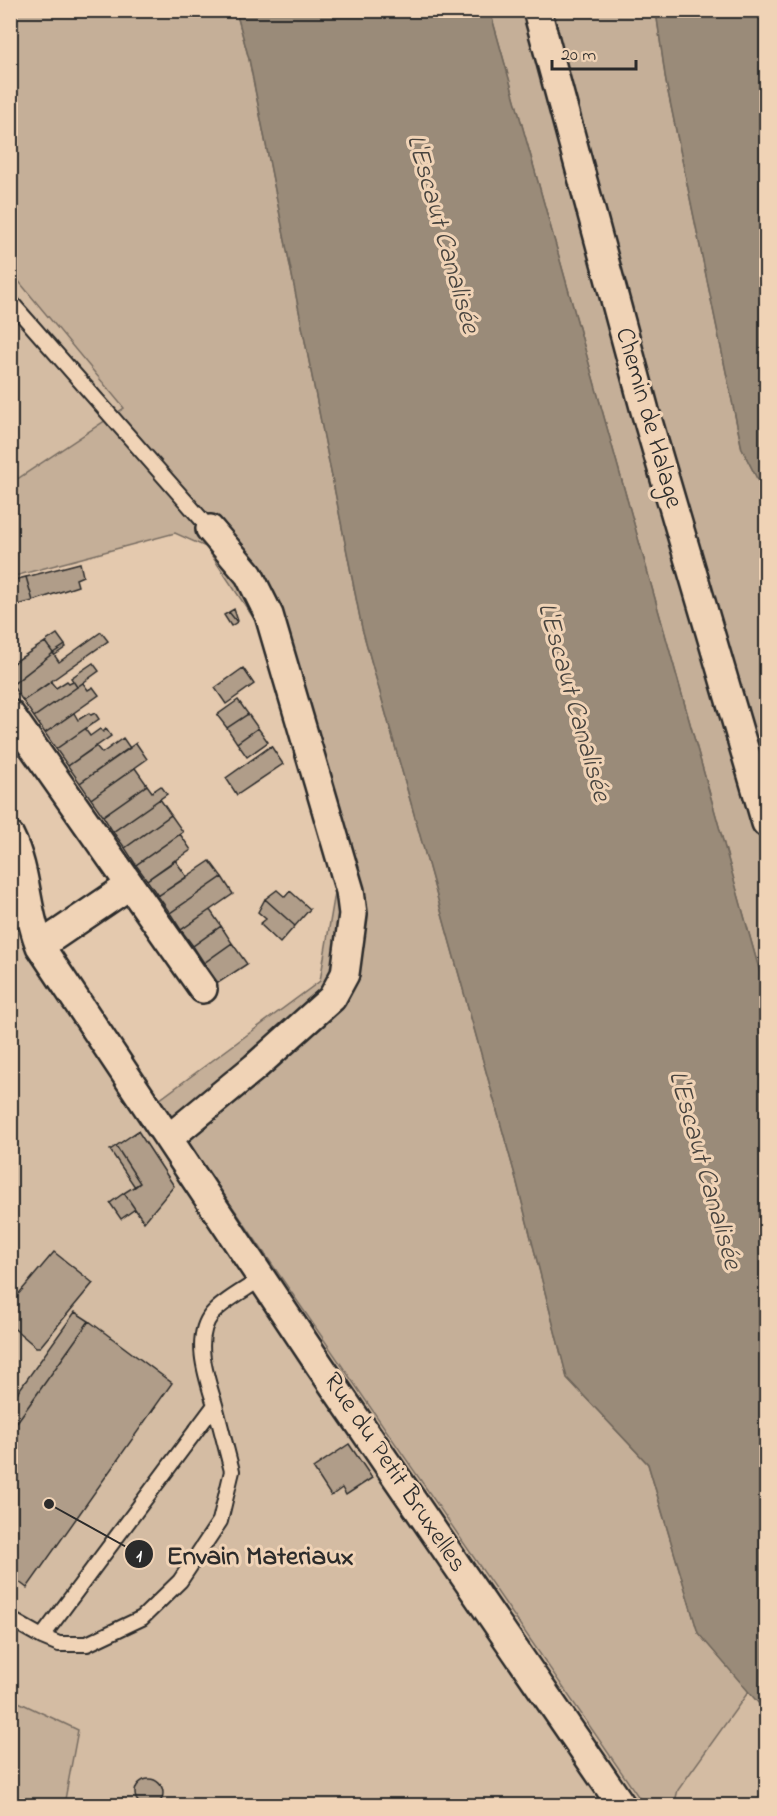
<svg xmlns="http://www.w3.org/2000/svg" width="777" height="1816" font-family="'Indie Flower',sans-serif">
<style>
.built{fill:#d4bca3}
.green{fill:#c5af98;stroke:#786d62;stroke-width:1.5}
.water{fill:#9a8b79;stroke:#6e655a;stroke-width:1.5}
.building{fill:#b09d89;stroke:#2b2b2b;stroke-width:1.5}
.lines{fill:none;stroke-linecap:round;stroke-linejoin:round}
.service-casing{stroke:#2b2b2b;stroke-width:18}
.minor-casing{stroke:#2b2b2b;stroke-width:32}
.service{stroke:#f0d3b6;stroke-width:14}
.minor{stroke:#f0d3b6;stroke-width:27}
.labels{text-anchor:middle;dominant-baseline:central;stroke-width:6;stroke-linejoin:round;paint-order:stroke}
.street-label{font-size:26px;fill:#2b2b2b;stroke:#f0d3b6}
.water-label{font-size:27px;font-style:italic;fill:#47433e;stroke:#f0d3b6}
.leader{fill:none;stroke:#2b2b2b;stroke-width:2}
.callout-dot{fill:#2b2b2b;stroke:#f0d3b6;stroke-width:2}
.mark-label{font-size:18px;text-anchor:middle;font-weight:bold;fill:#fff}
.callout-label{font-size:27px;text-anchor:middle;font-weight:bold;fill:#2b2b2b;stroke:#f0d3b6;stroke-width:6;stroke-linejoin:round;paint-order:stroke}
</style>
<rect width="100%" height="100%" fill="#e4c9ae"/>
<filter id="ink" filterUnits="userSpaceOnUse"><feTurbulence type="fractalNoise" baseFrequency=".0167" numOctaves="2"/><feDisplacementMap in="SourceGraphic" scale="12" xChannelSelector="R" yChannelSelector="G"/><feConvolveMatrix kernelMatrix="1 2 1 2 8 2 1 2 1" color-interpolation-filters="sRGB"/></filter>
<g filter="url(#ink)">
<path class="built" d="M10 272 124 408 11 484H10Z
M10 821 37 875 39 901 61 960 231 1202 426 1490 644 1805H64L78 1730 11 1698Z
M749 1691 766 1712V1805L674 1806 678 1790Z"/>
<path class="green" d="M11 11H236L249 59 362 628 515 1175 567 1378 648 1464 698 1633 749 1691 678 1790 674 1805H644L159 1100 320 981 336 887 261 629 206 547 175 533 11 577 10 484 124 408 11 272Z
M490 11H656L666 82 742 449 766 496V994Z
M10 1698 78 1730 64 1805H11Z"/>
<path class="water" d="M236 11H490L766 994V1712L698 1633 648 1464 567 1378 515 1175 362 628 249 59Z
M656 11H766V496L742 449 666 82Z"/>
<path class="building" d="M80 563 83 576 76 579 78 586 33 601 26 577Z
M26 577 33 601 10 607V581Z
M234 609 238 621 237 622 229 612Z
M229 612 237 622 231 626 224 615Z
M101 632 108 641 23 701 12 685 53 653 59 662Z
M57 634 65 645 53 653 45 642Z
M45 642 53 653 12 685 10 665Z
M65 645 66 647 55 655 53 653Z
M93 663 99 671 77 687 71 678Z
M243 668 254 684 226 704 215 688Z
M67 681 69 683 73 681 77 687 34 717 23 701 51 682 56 688Z
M83 683 88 690 93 687 99 695 45 733 34 717Z
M238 700 248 714 227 728 217 715Z
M74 713 78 720 89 713 91 715 95 713 99 719 56 749 45 733Z
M248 714 258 728 237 743 227 728Z
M258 728 268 742 247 757 237 743Z
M85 729 90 736 100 729 103 732 106 729 111 736 68 766 56 749Z
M123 738 130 748 80 783 68 766 96 746 102 753Z
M136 743 147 759 91 799 80 783Z
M271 746 283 764 237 795 226 778Z
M135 768 147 785 103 816 91 799Z
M147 785 152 792 161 786 167 794 113 832 103 816Z
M160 799 171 815 125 848 113 832Z
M171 815 183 832 136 865 125 848Z
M180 834 191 850 147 880 136 865Z
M175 860 187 877 158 896 147 880Z
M210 861 222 877 170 913 158 896Z
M222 877 233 894 181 930 170 913Z
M277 890 285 897 290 891 310 909 295 926 265 899Z
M265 899 295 926 280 943 260 924 266 919 258 912Z
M210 910 221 926 193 946 181 930Z
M221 926 232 943 204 963 193 946Z
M232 943 247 964 218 983 204 963Z
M138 1131 174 1186 144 1222 124 1193 140 1183 116 1146Z
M116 1146 140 1183 135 1187 110 1150Z
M124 1193 135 1209 121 1219 110 1203Z
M54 1252 93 1283 40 1347H36L10 1325V1304Z
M75 1312 89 1321 10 1432V1403Z
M89 1321 172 1383 27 1588 10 1575V1432Z
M349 1444 372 1478 346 1495 342 1488 331 1496 313 1468Z
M135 1793a14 14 0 1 1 28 0a14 14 0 1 1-28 0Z"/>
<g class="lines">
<g class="service-casing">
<path id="service" d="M10 301 210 529
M10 915 31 922
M10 1619 42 1637 215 1405C207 1379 192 1338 212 1314 224 1300 247 1289 262 1278
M42 1637 59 1644H87L142 1618 180 1581 220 1521 232 1471 215 1405"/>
</g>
<g class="minor-casing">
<path id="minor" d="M537 10 645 411 766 823
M10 714 203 989
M10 836C28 872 25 910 40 946L320 1366 622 1806
M40 946 130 885
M169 1138 255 1067 332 998 345 974 353 914 350 891 269 615 249 575 210 529"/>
</g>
<use href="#service" class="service"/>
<use href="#minor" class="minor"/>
</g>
</g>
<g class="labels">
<g class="street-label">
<text transform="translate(648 418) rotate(74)">Chemin de Halage</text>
<text transform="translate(394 1473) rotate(56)">Rue du Petit Bruxelles</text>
</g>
<g class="water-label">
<text transform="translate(442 234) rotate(74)">L'Escaut Canalisée</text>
<text transform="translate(573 702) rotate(74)">L'Escaut Canalisée</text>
<text transform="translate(704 1170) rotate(74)">L'Escaut Canalisée</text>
</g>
</g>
<path class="leader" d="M49 1504L139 1554"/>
<g class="callout-dot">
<circle cx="49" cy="1504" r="6"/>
<circle cx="139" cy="1554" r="15"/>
</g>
<g class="mark-label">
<text x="139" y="1561">1</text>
</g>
<g class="callout-label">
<text x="260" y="1564">Envain Materiaux</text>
</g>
<rect width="777" height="1816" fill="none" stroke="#f0d3b6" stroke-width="36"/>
<rect x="18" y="18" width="741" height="1780" fill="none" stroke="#2b2b2b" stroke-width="2" filter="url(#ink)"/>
<path d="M552 60v9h84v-9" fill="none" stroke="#2b2b2b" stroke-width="3"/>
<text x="561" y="60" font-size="18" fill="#2b2b2b" stroke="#f0d3b6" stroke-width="4.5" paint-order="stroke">20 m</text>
</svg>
